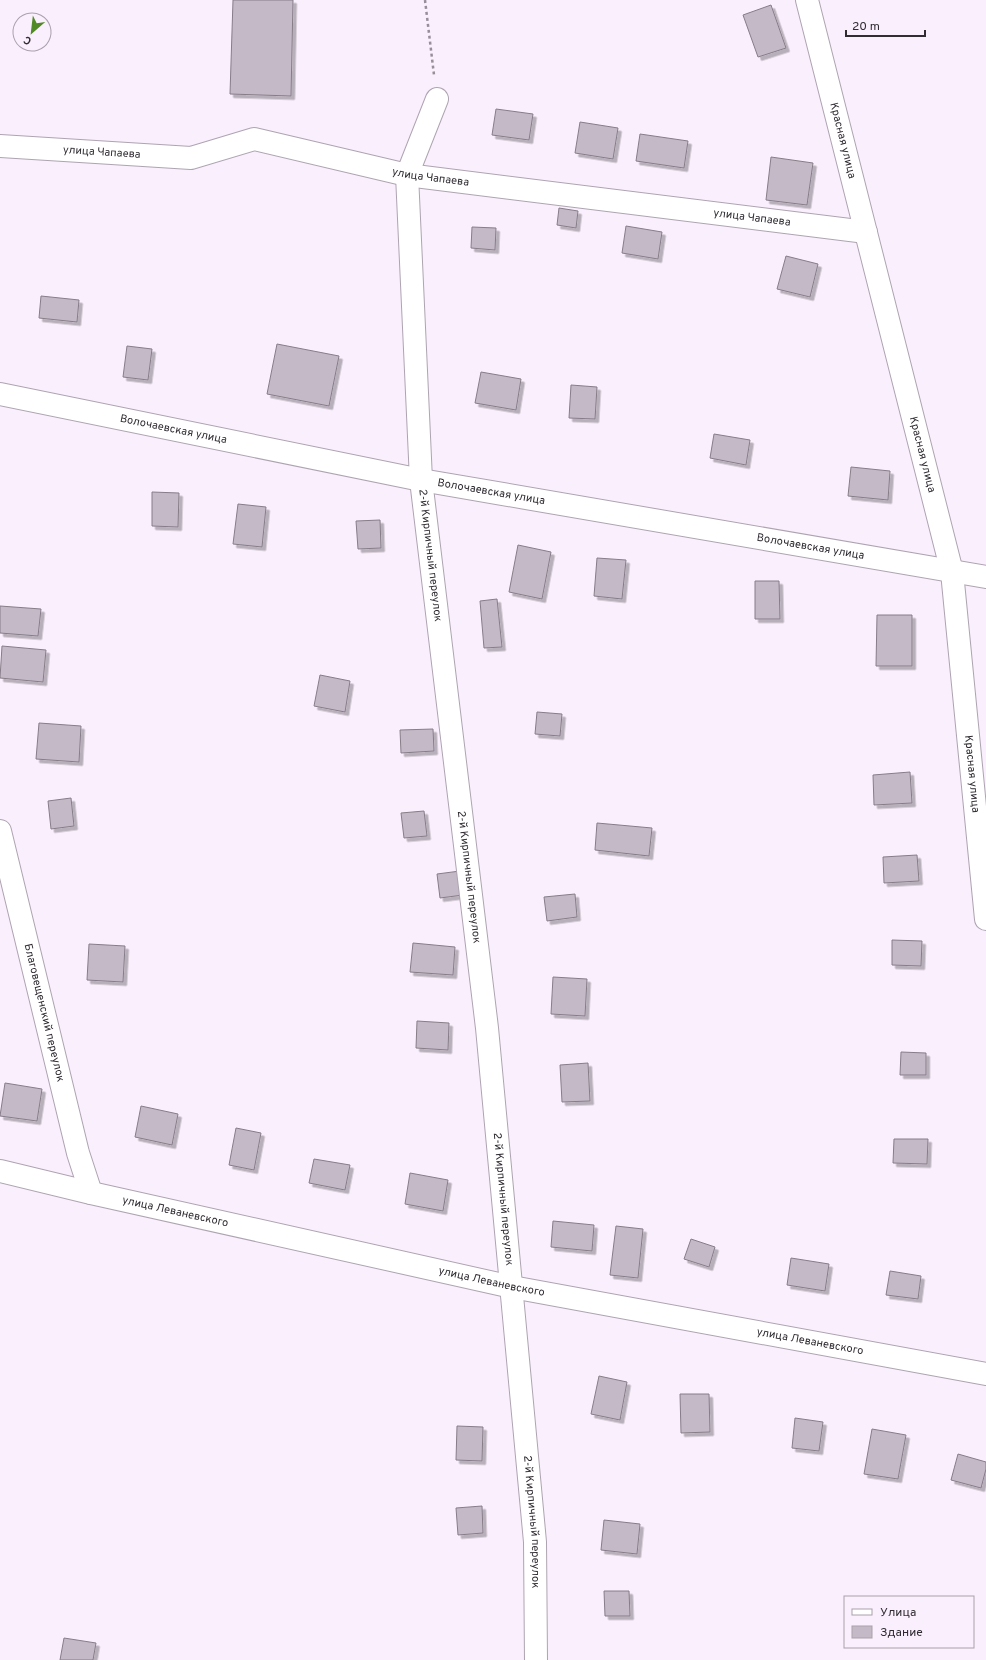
<svg xmlns="http://www.w3.org/2000/svg" width="986" height="1660" font-family="Overpass,sans-serif">
<style>
.building{fill:#c4bac7;stroke:#867d89;filter:url(#shadow)}
.lines{fill:none;stroke-linecap:round;stroke-linejoin:round}
.minor-casing{stroke:#aea4b1;stroke-width:24}
.path{stroke:#968f99;stroke-width:2.5;stroke-dasharray:3 3;stroke-linecap:butt}
.minor{stroke:#fff;stroke-width:22}
.labels{text-anchor:middle;dominant-baseline:central;stroke-width:3.5;stroke-linejoin:round;paint-order:stroke}
.street-label{font-size:11px;fill:#302c32;stroke:#faeffd}
</style>
<defs>
<filter id="shadow"><feDropShadow dx="3.5" dy="3.5" stdDeviation="0" flood-color="#0004"/></filter>
</defs>
<rect width="100%" height="100%" fill="#faeffd"/>
<path class="building" d="M233 0H293L291 96 230 94Z
M771 5 786 48 758 57 743 15Z
M496 109 533 114 529 140 492 135Z
M580 122 618 128 613 159 575 153Z
M640 134 688 141 684 168 636 161Z
M771 157 813 163 807 205 766 200Z
M559 208 578 211 576 228 557 225Z
M626 226 662 232 658 259 622 253Z
M472 227 496 228 495 250 471 248Z
M786 256 818 264 810 297 777 289Z
M41 296 79 300 77 322 39 318Z
M277 344 339 356 329 406 267 394Z
M127 346 152 349 148 380 123 377Z
M481 372 521 379 516 410 475 403Z
M571 385 597 387 595 419 569 418Z
M714 434 750 440 746 465 710 458Z
M851 467 890 471 888 500 848 496Z
M152 492 179 493 178 527 152 526Z
M238 504 266 507 262 547 233 544Z
M380 520 381 548 358 549 356 521Z
M518 545 551 552 542 599 509 592Z
M597 558 626 560 622 599 594 596Z
M755 581H779L780 619H755Z
M497 599 502 647 484 648 480 601Z
M0 606 41 609 38 636 0 633Z
M877 615H912V666H876Z
M2 646 46 650 43 682 0 678Z
M320 675 350 681 345 712 314 706Z
M537 712 562 714 560 736 535 734Z
M39 723 81 726 79 762 36 759Z
M433 729 434 751 401 753 400 730Z
M910 772 912 803 874 805 873 775Z
M71 798 74 826 51 829 48 801Z
M424 811 427 836 404 838 401 813Z
M597 823 652 828 649 856 595 850Z
M917 855 919 881 884 883 883 857Z
M460 871 463 895 440 898 437 874Z
M575 894 577 917 547 921 544 897Z
M892 940 922 941 921 966 892 965Z
M413 943 455 947 453 975 410 972Z
M89 944 125 946 123 982 87 980Z
M553 977 587 979 585 1016 551 1014Z
M417 1021 449 1023 448 1050 416 1048Z
M901 1052 926 1053V1075H900Z
M588 1063 590 1101 562 1102 560 1065Z
M5 1083 42 1089 37 1121 0 1116Z
M141 1106 178 1114 172 1145 135 1137Z
M236 1128 261 1133 254 1170 229 1165Z
M894 1139H928L927 1164 893 1163Z
M314 1159 350 1165 345 1190 309 1183Z
M410 1173 448 1180 443 1211 405 1204Z
M553 1221 594 1225 592 1251 551 1247Z
M616 1226 643 1229 638 1278 610 1275Z
M691 1239 715 1247 709 1267 684 1259Z
M791 1258 829 1264 825 1291 787 1285Z
M890 1271 921 1276 918 1299 886 1295Z
M599 1376 627 1382 620 1420 591 1414Z
M680 1394H709L710 1432 681 1433Z
M795 1418 823 1422 819 1451 792 1448Z
M457 1426 483 1427 482 1461 456 1460Z
M872 1429 906 1435 898 1479 864 1474Z
M958 1454 986 1462V1469L981 1488 951 1480Z
M482 1506 483 1533 458 1535 456 1508Z
M604 1520 640 1524 637 1554 601 1550Z
M604 1591H629L630 1616H605Z
M64 1638 96 1643 93 1660H60Z"/>
<g class="lines">
<g class="minor-casing">
<g id="minor">
<path id="s1" d="M807 0 952 572 986 919"/>
<path id="s2" d="M437 99 407 175 421 480 487 1028 535 1542 536 1660"/>
<path id="s3" d="M0 146 191 158 254 139 407 175 866 232"/>
<path id="s4" d="M0 394 421 480 986 577"/>
<path id="s5" d="M0 831 78 1153 91 1193"/>
<path id="s6" d="M0 1171 91 1193 512 1287 986 1374"/>
</g>
</g>
<path class="path" d="M425 0 434 75"/>
<use href="#minor" class="minor"/>
</g>
<g class="labels">
<g class="street-label">
<text stroke="none"><textPath href="#s1" startOffset="145">Красная улица</textPath></text>
<text stroke="none"><textPath href="#s3" startOffset="102">улица Чапаева</textPath></text>
<text stroke="none"><textPath href="#s3" startOffset="438">улица Чапаева</textPath></text>
<text stroke="none"><textPath href="#s3" startOffset="762">улица Чапаева</textPath></text>
<text stroke="none"><textPath href="#s4" startOffset="177">Волочаевская улица</textPath></text>
<text stroke="none"><textPath href="#s1" startOffset="469">Красная улица</textPath></text>
<text stroke="none"><textPath href="#s4" startOffset="501">Волочаевская улица</textPath></text>
<text stroke="none"><textPath href="#s4" startOffset="825">Волочаевская улица</textPath></text>
<text stroke="none"><textPath href="#s2" startOffset="463">2-й Кирпичный переулок</textPath></text>
<text stroke="none"><textPath href="#s1" startOffset="793">Красная улица</textPath></text>
<text stroke="none"><textPath href="#s2" startOffset="787">2-й Кирпичный переулок</textPath></text>
<text stroke="none"><textPath href="#s5" startOffset="187">Благовещенский переулок</textPath></text>
<text stroke="none"><textPath href="#s2" startOffset="1111">2-й Кирпичный переулок</textPath></text>
<text stroke="none"><textPath href="#s6" startOffset="180">улица Леваневского</textPath></text>
<text stroke="none"><textPath href="#s6" startOffset="504">улица Леваневского</textPath></text>
<text stroke="none"><textPath href="#s6" startOffset="828">улица Леваневского</textPath></text>
<text stroke="none"><textPath href="#s2" startOffset="1435">2-й Кирпичный переулок</textPath></text>
</g>
</g>
<rect x="844" y="1596" width="130" height="52" fill="#faeffd" stroke="#a9a1ac"/>
<rect x="852" y="1609" width="20" height="6" fill="#ffffff" stroke="#a9a1ac"/>
<text x="880" y="1616" font-size="12" fill="#302c32">Улица</text>
<rect x="852" y="1626" width="20" height="12" fill="#c4bac7" stroke="#a9a1ac"/>
<text x="880" y="1636" font-size="12" fill="#302c32">Здание</text>
<g transform="translate(32 32) rotate(208)"><circle r="19" fill="#faeffd" stroke="#a9a1ac"/>
<path d="M0-3L7 15L0 10L-7 15Z" fill="#518a25"/>
<text y="-6" font-size="11" font-weight="bold" text-anchor="middle" fill="#302c32">С</text>
</g>
<path d="M846 30v6h79v-6" fill="none" stroke="#302c32" stroke-width="2"/>
<text x="852" y="30" font-size="12" fill="#302c32" stroke="#faeffd" stroke-width="3" paint-order="stroke">20 m</text>
</svg>
